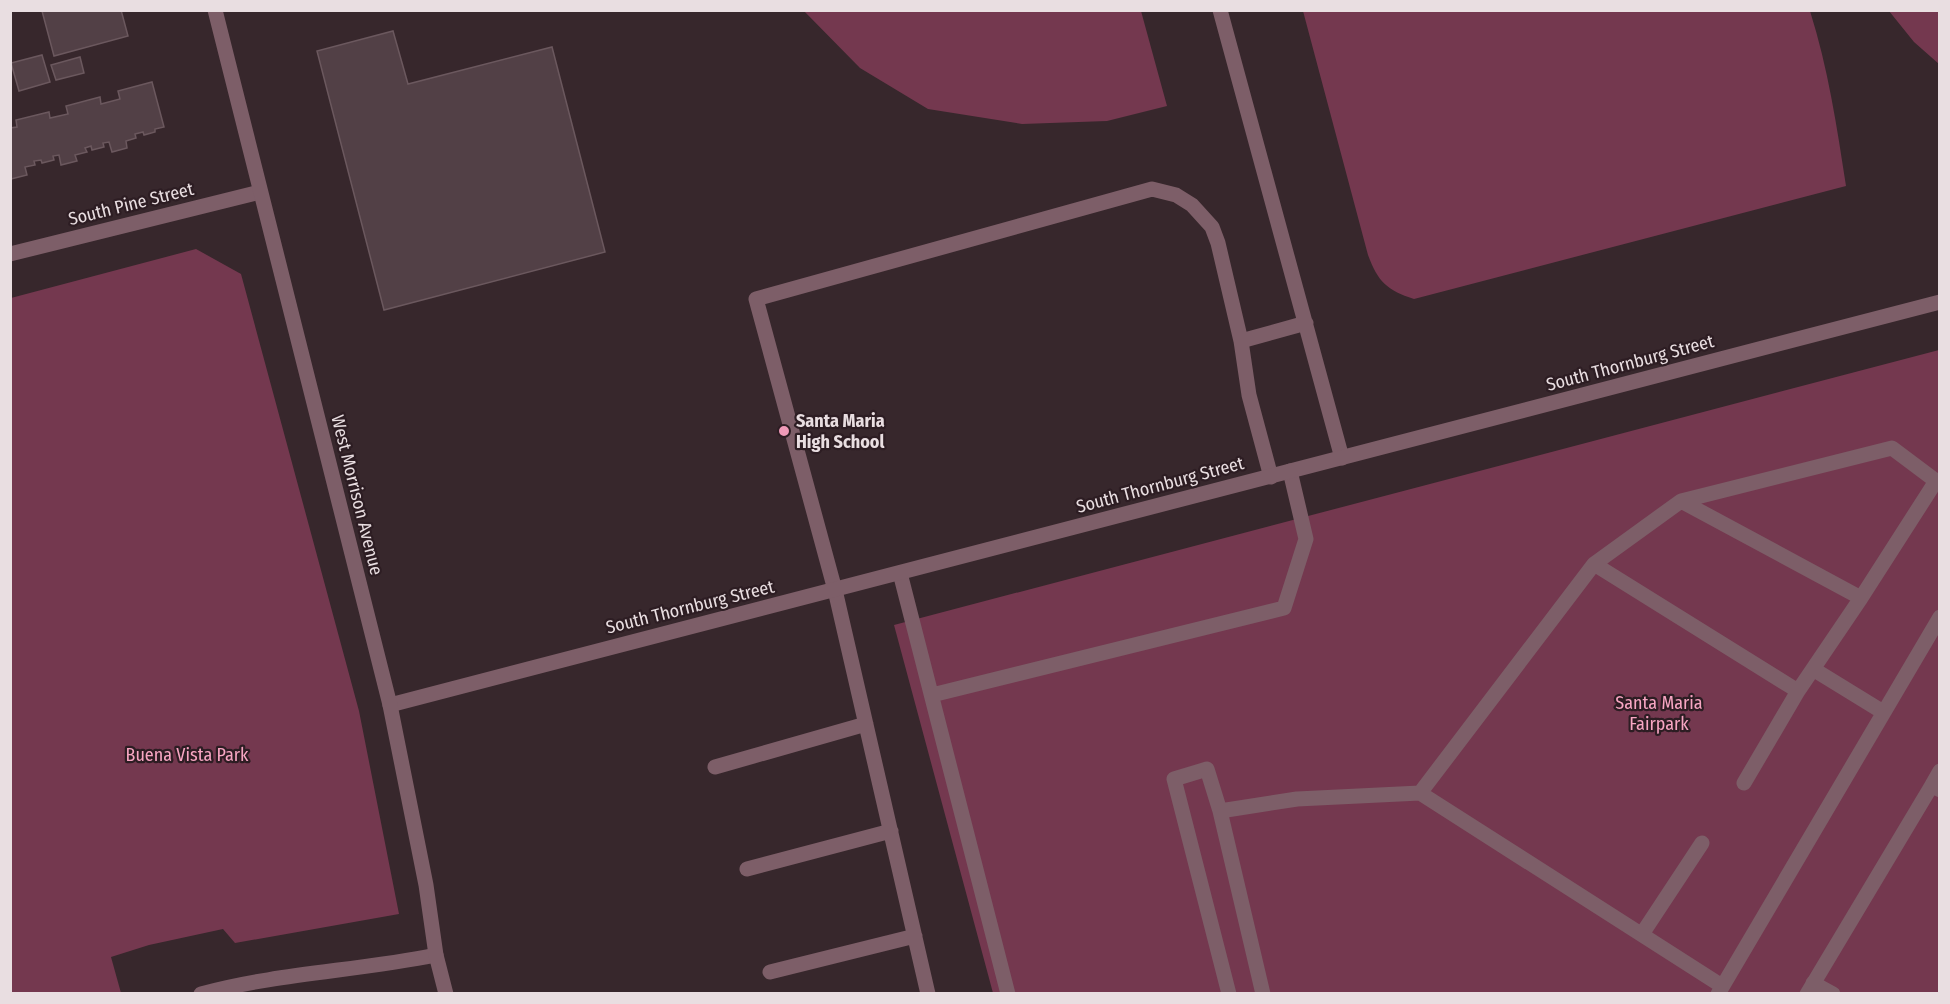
<svg xmlns="http://www.w3.org/2000/svg" width="1950" height="1004" font-family="'Fira Sans Condensed',sans-serif">
<style>
.green{fill:#74384f}
.building{fill:#524046;stroke:#6b585e;stroke-width:1.5}
.lines{fill:none;stroke-linecap:round;stroke-linejoin:round}
.service{stroke:#7d5e68;stroke-width:15}
.minor{stroke:#7d5e68;stroke-width:15}
.tertiary{stroke:#7d5e68;stroke-width:15}
.poi-dot{fill:#ef9ab8;stroke:#2d1d23;stroke-width:2}
.labels{text-anchor:middle;dominant-baseline:central;stroke-width:4.5;stroke-linejoin:round;paint-order:stroke}
.street-label{font-size:18px;fill:#e9dee1;stroke:#2d1d23}
.poi-label{font-size:18px;font-weight:bold;fill:#e9dee1;stroke:#2d1d23;text-anchor:start}
.park-label{font-size:18px;fill:#f8a6c3;stroke:#2d1d23}
</style>
<rect width="100%" height="100%" fill="#37272c"/>
<path class="green" d="M804 11H1141L1167 106 1107 121 1022 124 928 109 860 68Z
M1303 11H1810C1828 68 1837 127 1846 186L1414 299C1387 290 1378 282 1368 255Z
M1889 11H1938L1940 13 1939 64 1914 42Z
M196 249 241 274 359 711 399 914 235 943 223 929 149 945 111 957 121 993H11V298Z
M1939 350V993H993L894 625Z"/>
<path class="building" d="M121 10 128 36 54 56 42 11Z
M393 31 408 84 552 47 605 252 384 310 317 51Z
M42 55 50 82 19 91 11 63Z
M80 57 84 73 56 80 51 65Z
M152 82 164 127 155 129V132L144 135 143 132 135 134 136 138 126 141 127 148 112 152 109 142 103 143 104 147 92 150 91 146 85 148 87 152 75 155 77 161 61 165 59 155 53 156 54 160 42 163 41 160 34 161 35 165 25 167 27 175 11 179 10 128 17 127 16 120 49 112 50 118 68 114 66 106 100 97 101 104 120 99 118 91Z"/>
<g class="lines">
<path class="service" d="M1220 10 1342 458
M1241 341 1306 323
M1681 501 1892 448 1936 481
M1594 564 1681 501 1861 598 1936 481 1940 480
M900 573 1008 994
M1813 669 1883 712
M932 695 1284 608 1306 539 1290 471
M715 767 866 724
M1940 771 1932 785 1940 790
M1744 783 1798 691
M1220 811 1297 799 1420 793
M747 869 891 831
M1642 934 1702 843
M770 972 915 936
M1813 983 1833 994
M1722 986 1420 793 1594 564 1798 691 1861 598
M201 994C278 973 358 971 436 955
M928 994 835 590 756 299 1152 189 1176 195 1192 205 1212 227 1218 243 1241 341 1249 395 1271 477
M1229 994 1174 779 1207 769 1220 811 1263 994
M1718 994 1940 617
M1807 994 1932 785"/>
<path class="minor" d="M10 254 260 192
M390 705 1940 302"/>
<path class="tertiary" d="M215 10 390 705 426 885 436 955 446 994"/>
</g>
<circle class="poi-dot" cx="784" cy="431" r="6"/>
<g class="labels">
<g class="street-label">
<text transform="translate(131 204) rotate(-14)">South Pine Street</text>
<text transform="translate(1630 363) rotate(-15)">South Thornburg Street</text>
<text transform="translate(1160 485) rotate(-15)">South Thornburg Street</text>
<text transform="translate(357 495) rotate(76)">West Morrison Avenue</text>
<text transform="translate(690 607) rotate(-14)">South Thornburg Street</text>
</g>
<g class="poi-label">
<text x="796" y="421">Santa Maria<tspan x="796" dy="21">High School</tspan></text>
</g>
<g class="park-label">
<text x="1659" y="703">Santa Maria<tspan x="1659" dy="21">Fairpark</tspan></text>
<text x="187" y="755">Buena Vista Park</text>
</g>
</g>
<rect width="1950" height="1004" fill="none" stroke="#e9dee1" stroke-width="24"/>
</svg>
